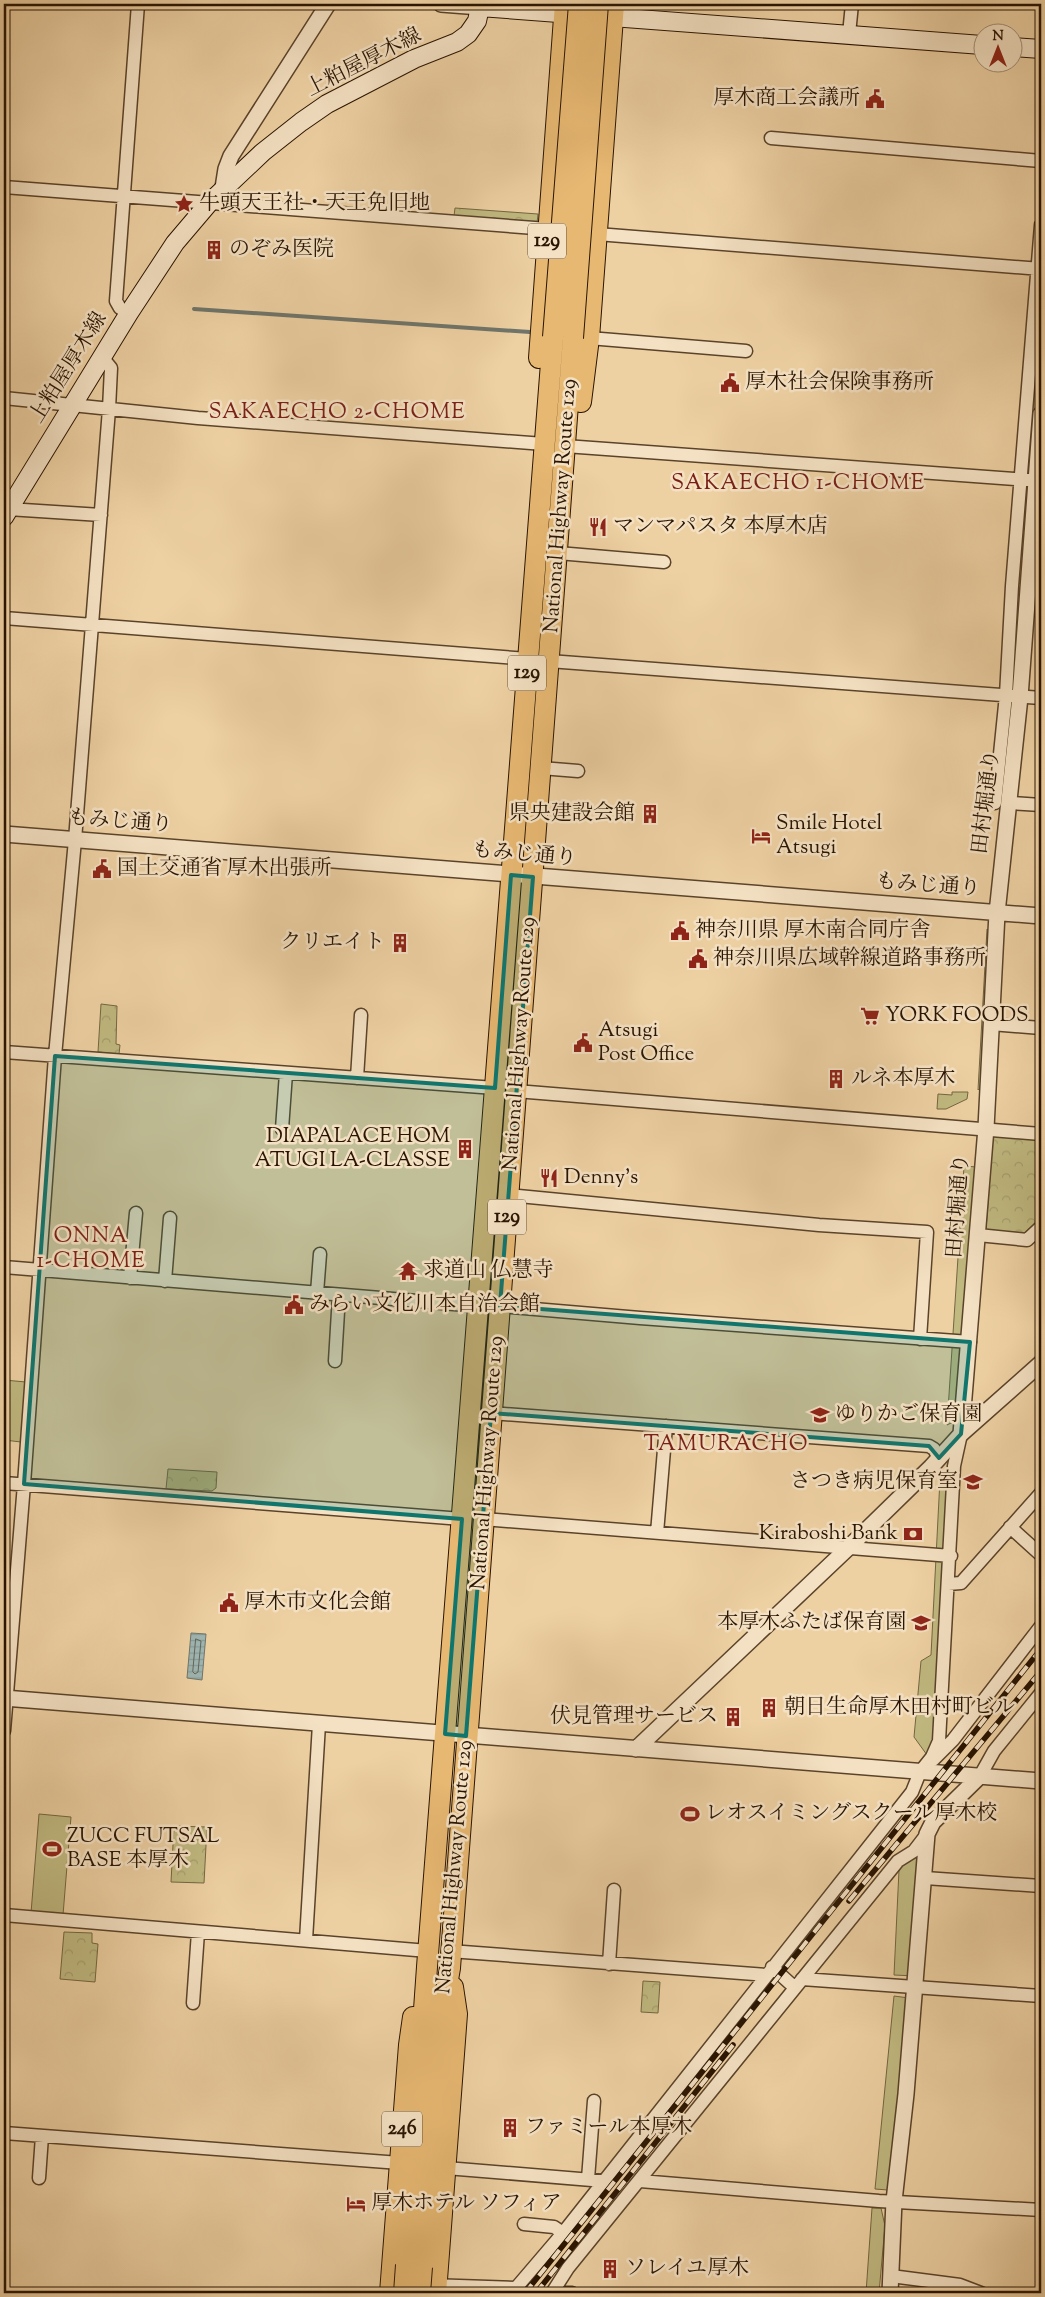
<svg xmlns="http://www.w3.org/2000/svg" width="1045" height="2297" font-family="'Sorts Mill Goudy','Noto Serif JP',serif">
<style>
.forest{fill:url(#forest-crowns);stroke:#746641}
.garden{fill:#c0b980;stroke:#746641}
.water{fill:url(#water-rules);stroke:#6f756b}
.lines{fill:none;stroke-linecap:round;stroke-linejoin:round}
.shore{stroke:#64645a;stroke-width:1}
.stream{stroke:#6f756b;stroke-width:4}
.minor-casing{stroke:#5a432a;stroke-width:15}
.tertiary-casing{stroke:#5a432a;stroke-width:18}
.secondary-casing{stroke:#291402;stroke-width:20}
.trunk-casing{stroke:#291402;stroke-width:22}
.minor{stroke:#f4e1c3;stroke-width:12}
.tertiary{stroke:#f4e1c3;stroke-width:15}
.secondary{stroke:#f4e1c3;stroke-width:18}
.trunk{stroke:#e7b872;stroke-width:20}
.rail-casing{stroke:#291402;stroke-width:5.5}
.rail{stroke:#f4e1c3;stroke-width:4;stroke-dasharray:11;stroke-linecap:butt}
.trunk-bridge-casing{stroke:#291402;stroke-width:22;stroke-linecap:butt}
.trunk-bridge{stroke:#e7b872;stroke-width:20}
.marked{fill:#0f766e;fill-opacity:0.2;stroke:#0f766e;stroke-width:4;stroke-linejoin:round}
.labels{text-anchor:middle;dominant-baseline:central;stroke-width:5;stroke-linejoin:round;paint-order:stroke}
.shield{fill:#f4e1c3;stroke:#66523c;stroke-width:1}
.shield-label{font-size:20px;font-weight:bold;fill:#291402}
.street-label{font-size:21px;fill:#291402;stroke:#f4e1c3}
.poi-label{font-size:21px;fill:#291402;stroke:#f4e1c3;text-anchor:start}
.neighbourhood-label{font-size:22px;letter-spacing:1px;fill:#7a1f14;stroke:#f4e1c3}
</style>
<defs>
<pattern id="forest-crowns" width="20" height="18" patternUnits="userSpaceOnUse" patternTransform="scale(1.25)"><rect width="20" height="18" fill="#c0b980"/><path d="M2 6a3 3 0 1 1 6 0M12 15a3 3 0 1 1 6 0" fill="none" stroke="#a59e6d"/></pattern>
<pattern id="water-rules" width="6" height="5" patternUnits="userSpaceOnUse" patternTransform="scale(1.25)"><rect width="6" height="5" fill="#9eb5b1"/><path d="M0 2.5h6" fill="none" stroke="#889b97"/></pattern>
</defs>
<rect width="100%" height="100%" fill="#eed1a3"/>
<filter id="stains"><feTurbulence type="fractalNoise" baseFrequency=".004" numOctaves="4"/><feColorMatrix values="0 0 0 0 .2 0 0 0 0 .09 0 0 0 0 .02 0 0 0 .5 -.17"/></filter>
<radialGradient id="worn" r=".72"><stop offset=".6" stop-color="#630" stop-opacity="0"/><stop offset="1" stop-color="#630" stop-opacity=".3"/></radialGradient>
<path class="forest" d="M455 208 538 214 537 223 454 216Z
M101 1004 117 1006 116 1044 120 1045 119 1054 98 1052Z
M996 1135 1041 1138V1217L1023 1234 989 1232 986 1229 993 1138Z
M168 1469 217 1472 216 1488 212 1491 166 1489Z
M174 1826 207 1827 204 1883 171 1882Z
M64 1932 92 1933V1943L98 1944 95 1982 60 1979Z
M643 1981 660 1982 658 2013 641 2012Z"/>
<path class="garden" d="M1041 277V333L1032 465 1026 464Z
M1025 487 1030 488 1022 584 1017 583Z
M987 929 989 931 982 1086 978 1090Z
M952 1092H968L967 1099 946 1109H937L938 1094 952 1095Z
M964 1166 977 1167 957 1420 947 1425Z
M4 1380 26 1382 21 1442 4 1440Z
M953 1477 934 1745 927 1755 914 1737 921 1661 931 1655 940 1479Z
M39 1814 71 1817 63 1915 31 1913Z
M922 1855 915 1976 894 1975 899 1870 912 1856Z
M894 1996 909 1998 888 2190 875 2189Z
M872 2208H881L885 2226 879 2293H866Z"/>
<path class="water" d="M191 1633 206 1634 202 1680 187 1678Z"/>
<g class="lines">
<path class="shore" d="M196 1639 201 1641 198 1672 195 1674 193 1672Z"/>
<path class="stream" d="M194 309 530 332"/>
<g class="minor-casing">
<path id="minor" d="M849 34 852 4
M771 138 1041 161
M4 187 548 229
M597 234 1041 269
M129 313 120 308 116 301 138 4
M589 338 746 351
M4 398 198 418 544 444
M565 446 1029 480
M8 509 101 515
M558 553 664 562
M1028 587 1041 588
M4 618 528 659
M549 661 1041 698
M541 768 578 771
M995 803 1006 695 1012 586 1041 225
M1010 803 1041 805
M991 1024 1041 1028
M4 1052 495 1088
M357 1078 361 1015
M516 1091 1041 1134
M282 1129 286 1073
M508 1195 819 1225 927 1232 920 1339
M978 1235 1027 1240 1041 1227
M4 1267 478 1306
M130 1278 136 1213
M165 1281 170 1218
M317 1293 320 1254
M500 1306 640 1318 970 1342
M335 1361 339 1295
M491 1413 929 1446 934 1449 939 1458
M4 1483 462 1519
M483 1519 951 1556
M1010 1527 1041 1555
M657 1533 666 1426
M948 1584 961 1583 1041 1493
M4 1731 24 1484 55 1056 75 840 109 409 111 368 102 357
M933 1760 953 1740 1041 1626
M980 1776 994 1751 1041 1693
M925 1878 1041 1886
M4 1915 428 1951
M306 1940 319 1724
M450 1951 766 1975
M609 1964 614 1890
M772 1967 794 1987
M802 1979 1041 1996
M193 2003 198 1932
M4 2133 400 2163
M446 2168 604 2181
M39 2178 42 2136
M588 2179 594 2101
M640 2181 879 2201 1041 2210
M524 2224 554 2227 563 2233
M891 2276 960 2285 981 2293
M430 2285 516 2288 563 2233 912 1792 920 1772 932 1757 939 1741 954 1466 961 1434
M553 2292 572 2293
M552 2293 568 2268 898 1861 914 1851 927 1834"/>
</g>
<g class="tertiary-casing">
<path id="tertiary" d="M441 4 480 7
M223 188 226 169 231 156 328 4
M4 834 1041 916
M961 1434 986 1128 997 913 1020 697 1041 414
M4 1698 1041 1781
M636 1749 848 1548 931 1467 961 1434 1041 1363
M890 2293 894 2201 906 2094 927 1834 933 1822 980 1776"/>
</g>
<g class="secondary-casing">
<path id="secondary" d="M1012 47 1041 49
M4 517 129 313 175 243 209 203 263 152 301 122 327 104 414 59 457 42 468 34 477 21 480 7 982 45"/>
</g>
<g class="trunk-casing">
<path id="trunk" d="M539 358 565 4
M581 402 589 338 614 4
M406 2265 427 1967 553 337
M422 2267 442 2014 450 1968 573 338
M390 2293 409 2045 413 2017
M436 2293 457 2014 453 1987"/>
</g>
<use href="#minor" class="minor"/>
<use href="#tertiary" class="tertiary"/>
<use href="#secondary" class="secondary"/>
<use href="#trunk" class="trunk"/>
<g class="rail-casing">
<path id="rail" d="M849 1901 1041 1671
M525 2293 1041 1649
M536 2293 733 2045"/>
</g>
<use href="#rail" class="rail"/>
<g class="trunk-bridge-casing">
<path id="trunk-bridge" d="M553 337 579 4
M573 338 598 4
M404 2293 406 2265
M420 2293 422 2267"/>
</g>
<use href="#trunk-bridge" class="trunk-bridge"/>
</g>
<path class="marked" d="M511 875 533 877 500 1306 970 1342 961 1434 939 1458 929 1446 491 1413 466 1736 445 1734 462 1519 24 1484 55 1056 495 1088Z"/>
<defs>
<g id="civic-bare" transform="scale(1.5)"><path d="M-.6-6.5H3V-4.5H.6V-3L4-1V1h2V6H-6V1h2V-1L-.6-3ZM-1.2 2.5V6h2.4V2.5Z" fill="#8f2418" stroke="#f4e1c3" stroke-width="2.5" paint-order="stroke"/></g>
<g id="sight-bare" transform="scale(1.5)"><path d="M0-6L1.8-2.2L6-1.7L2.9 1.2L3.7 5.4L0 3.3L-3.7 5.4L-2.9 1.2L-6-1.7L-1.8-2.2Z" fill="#8f2418" stroke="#f4e1c3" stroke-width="2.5" paint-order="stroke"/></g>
<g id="building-bare" transform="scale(1.5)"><path d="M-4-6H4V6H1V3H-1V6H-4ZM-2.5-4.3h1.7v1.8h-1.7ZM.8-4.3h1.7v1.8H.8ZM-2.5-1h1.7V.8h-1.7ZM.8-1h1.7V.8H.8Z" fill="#8f2418" stroke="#f4e1c3" stroke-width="2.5" paint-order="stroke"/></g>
<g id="restaurant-bare" transform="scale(1.5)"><path d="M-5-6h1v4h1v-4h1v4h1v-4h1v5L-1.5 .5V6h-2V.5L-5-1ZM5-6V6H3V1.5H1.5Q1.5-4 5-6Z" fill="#8f2418" stroke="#f4e1c3" stroke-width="2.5" paint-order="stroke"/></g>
<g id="hotel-bare" transform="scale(1.5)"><path d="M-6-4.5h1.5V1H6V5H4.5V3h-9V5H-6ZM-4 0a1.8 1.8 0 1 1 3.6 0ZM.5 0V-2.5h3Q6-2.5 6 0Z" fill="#8f2418" stroke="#f4e1c3" stroke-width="2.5" paint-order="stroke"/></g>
<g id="supermarket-bare" transform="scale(1.5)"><path d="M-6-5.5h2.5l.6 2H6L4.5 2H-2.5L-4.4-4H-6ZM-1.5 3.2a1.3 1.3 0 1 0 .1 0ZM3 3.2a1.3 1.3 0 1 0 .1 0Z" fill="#8f2418" stroke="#f4e1c3" stroke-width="2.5" paint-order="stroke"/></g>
<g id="temple-bare" transform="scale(1.5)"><path d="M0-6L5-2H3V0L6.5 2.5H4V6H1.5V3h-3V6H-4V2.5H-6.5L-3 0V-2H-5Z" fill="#8f2418" stroke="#f4e1c3" stroke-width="2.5" paint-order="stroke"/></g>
<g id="school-bare" transform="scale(1.5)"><path d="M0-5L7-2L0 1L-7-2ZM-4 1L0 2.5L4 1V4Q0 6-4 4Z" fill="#8f2418" stroke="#f4e1c3" stroke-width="2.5" paint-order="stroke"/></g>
<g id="bank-bare" transform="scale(1.5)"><path d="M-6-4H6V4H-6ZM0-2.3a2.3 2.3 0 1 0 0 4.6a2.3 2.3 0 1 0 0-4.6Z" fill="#8f2418" stroke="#f4e1c3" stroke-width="2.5" paint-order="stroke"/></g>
<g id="stadium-bare" transform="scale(1.5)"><path d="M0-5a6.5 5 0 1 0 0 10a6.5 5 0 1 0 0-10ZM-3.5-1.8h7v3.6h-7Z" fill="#8f2418" stroke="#f4e1c3" stroke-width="2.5" paint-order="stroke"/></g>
</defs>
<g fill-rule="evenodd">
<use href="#civic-bare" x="875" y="99"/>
<use href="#sight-bare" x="184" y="204"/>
<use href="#building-bare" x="214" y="250"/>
<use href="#civic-bare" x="730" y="383"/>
<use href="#restaurant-bare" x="598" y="527"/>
<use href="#building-bare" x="650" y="814"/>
<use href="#hotel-bare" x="761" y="836"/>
<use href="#civic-bare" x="102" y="869"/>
<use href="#civic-bare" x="680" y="931"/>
<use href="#building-bare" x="400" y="943"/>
<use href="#civic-bare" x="698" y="959"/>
<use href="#supermarket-bare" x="870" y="1016"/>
<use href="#civic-bare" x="583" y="1043"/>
<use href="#building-bare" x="836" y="1079"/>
<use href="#building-bare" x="465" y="1149"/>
<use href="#restaurant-bare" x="549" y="1178"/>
<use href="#temple-bare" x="408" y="1271"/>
<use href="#civic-bare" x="294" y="1305"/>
<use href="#school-bare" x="820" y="1415"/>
<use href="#school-bare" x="973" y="1482"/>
<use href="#bank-bare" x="913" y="1534"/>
<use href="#civic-bare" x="229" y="1603"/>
<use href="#school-bare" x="921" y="1623"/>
<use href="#building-bare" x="769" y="1708"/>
<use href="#building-bare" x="733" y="1717"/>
<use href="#stadium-bare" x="690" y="1814"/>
<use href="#stadium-bare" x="52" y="1849"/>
<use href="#building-bare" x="510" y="2128"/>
<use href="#hotel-bare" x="356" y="2204"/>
<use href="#building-bare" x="610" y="2269"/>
</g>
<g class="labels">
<g class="shield">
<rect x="528" y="223.5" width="38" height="35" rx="4"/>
<rect x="508" y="655.5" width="38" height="35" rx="4"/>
<rect x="488" y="1199.5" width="38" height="35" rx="4"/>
<rect x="382" y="2111.5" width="40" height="35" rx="4"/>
</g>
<g class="shield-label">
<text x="547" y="241">129</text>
<text x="527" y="673">129</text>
<text x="507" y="1217">129</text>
<text x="402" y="2129">246</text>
</g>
<g class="street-label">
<text transform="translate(364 63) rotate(-27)">上粕屋厚木線</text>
<text transform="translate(69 368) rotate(-58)">上粕屋厚木線</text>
<text transform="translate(561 506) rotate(-86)">National Highway Route 129</text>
<text transform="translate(987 802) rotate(-83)">田村堀通り</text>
<text transform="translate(120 822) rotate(4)">もみじ通り</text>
<text transform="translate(524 855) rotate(5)">もみじ通り</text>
<text transform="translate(928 886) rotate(4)">もみじ通り</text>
<text transform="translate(520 1044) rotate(-86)">National Highway Route 129</text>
<text transform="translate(959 1206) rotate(-86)">田村堀通り</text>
<text transform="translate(488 1463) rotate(-86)">National Highway Route 129</text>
<text transform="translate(455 1867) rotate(-85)">National Highway Route 129</text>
</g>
<g class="poi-label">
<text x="860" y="99" text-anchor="end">厚木商工会議所</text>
<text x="199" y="204">牛頭天王社・天王免旧地</text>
<text x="229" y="250">のぞみ医院</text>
<text x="745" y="383">厚木社会保険事務所</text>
<text x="613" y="527">マンマパスタ 本厚木店</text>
<text x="635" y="814" text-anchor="end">県央建設会館</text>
<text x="776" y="824">Smile Hotel<tspan x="776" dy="24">Atsugi</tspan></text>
<text x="117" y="869">国土交通省 厚木出張所</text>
<text x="695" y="931">神奈川県 厚木南合同庁舎</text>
<text x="385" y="943" text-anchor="end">クリエイト</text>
<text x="713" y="959">神奈川県広域幹線道路事務所</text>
<text x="885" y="1016">YORK FOODS</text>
<text x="598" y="1031">Atsugi<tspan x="598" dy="24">Post Office</tspan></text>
<text x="851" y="1079">ルネ本厚木</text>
<text x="450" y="1137" text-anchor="end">DIAPALACE HOM<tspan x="450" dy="24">ATUGI LA-CLASSE</tspan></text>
<text x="564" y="1178">Denny's</text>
<text x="423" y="1271">求道山 仏慧寺</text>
<text x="309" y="1305">みらい文化川本自治会館</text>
<text x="835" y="1415">ゆりかご保育園</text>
<text x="958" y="1482" text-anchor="end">さつき病児保育室</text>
<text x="898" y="1534" text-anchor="end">Kiraboshi Bank</text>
<text x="244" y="1603">厚木市文化会館</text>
<text x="906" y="1623" text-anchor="end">本厚木ふたば保育園</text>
<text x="784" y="1708">朝日生命厚木田村町ビル</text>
<text x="718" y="1717" text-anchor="end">伏見管理サービス</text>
<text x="705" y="1814">レオスイミングスクール厚木校</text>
<text x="67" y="1837">ZUCC FUTSAL<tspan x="67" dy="24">BASE 本厚木</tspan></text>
<text x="525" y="2128">ファミール本厚木</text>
<text x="371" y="2204">厚木ホテル ソフィア</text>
<text x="625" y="2269">ソレイユ厚木</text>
</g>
<g class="neighbourhood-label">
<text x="337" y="413">SAKAECHO 2-CHOME</text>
<text x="798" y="484">SAKAECHO 1-CHOME</text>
<text x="91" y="1237">ONNA<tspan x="91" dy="25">1-CHOME</tspan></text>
<text x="726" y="1445">TAMURACHO</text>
</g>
</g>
<rect width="1045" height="2297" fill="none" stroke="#eed1a3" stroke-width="20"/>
<rect x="5" y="5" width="1035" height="2287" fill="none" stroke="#291402" stroke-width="2.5"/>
<rect x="10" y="10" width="1025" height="2277" fill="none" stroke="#291402"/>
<g transform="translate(998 48)"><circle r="24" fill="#f4e1c3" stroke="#a38f76"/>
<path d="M0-4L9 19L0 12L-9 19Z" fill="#8f2418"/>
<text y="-8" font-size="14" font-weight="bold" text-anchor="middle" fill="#291402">N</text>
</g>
<rect width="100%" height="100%" filter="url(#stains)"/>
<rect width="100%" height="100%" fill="url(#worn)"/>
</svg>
